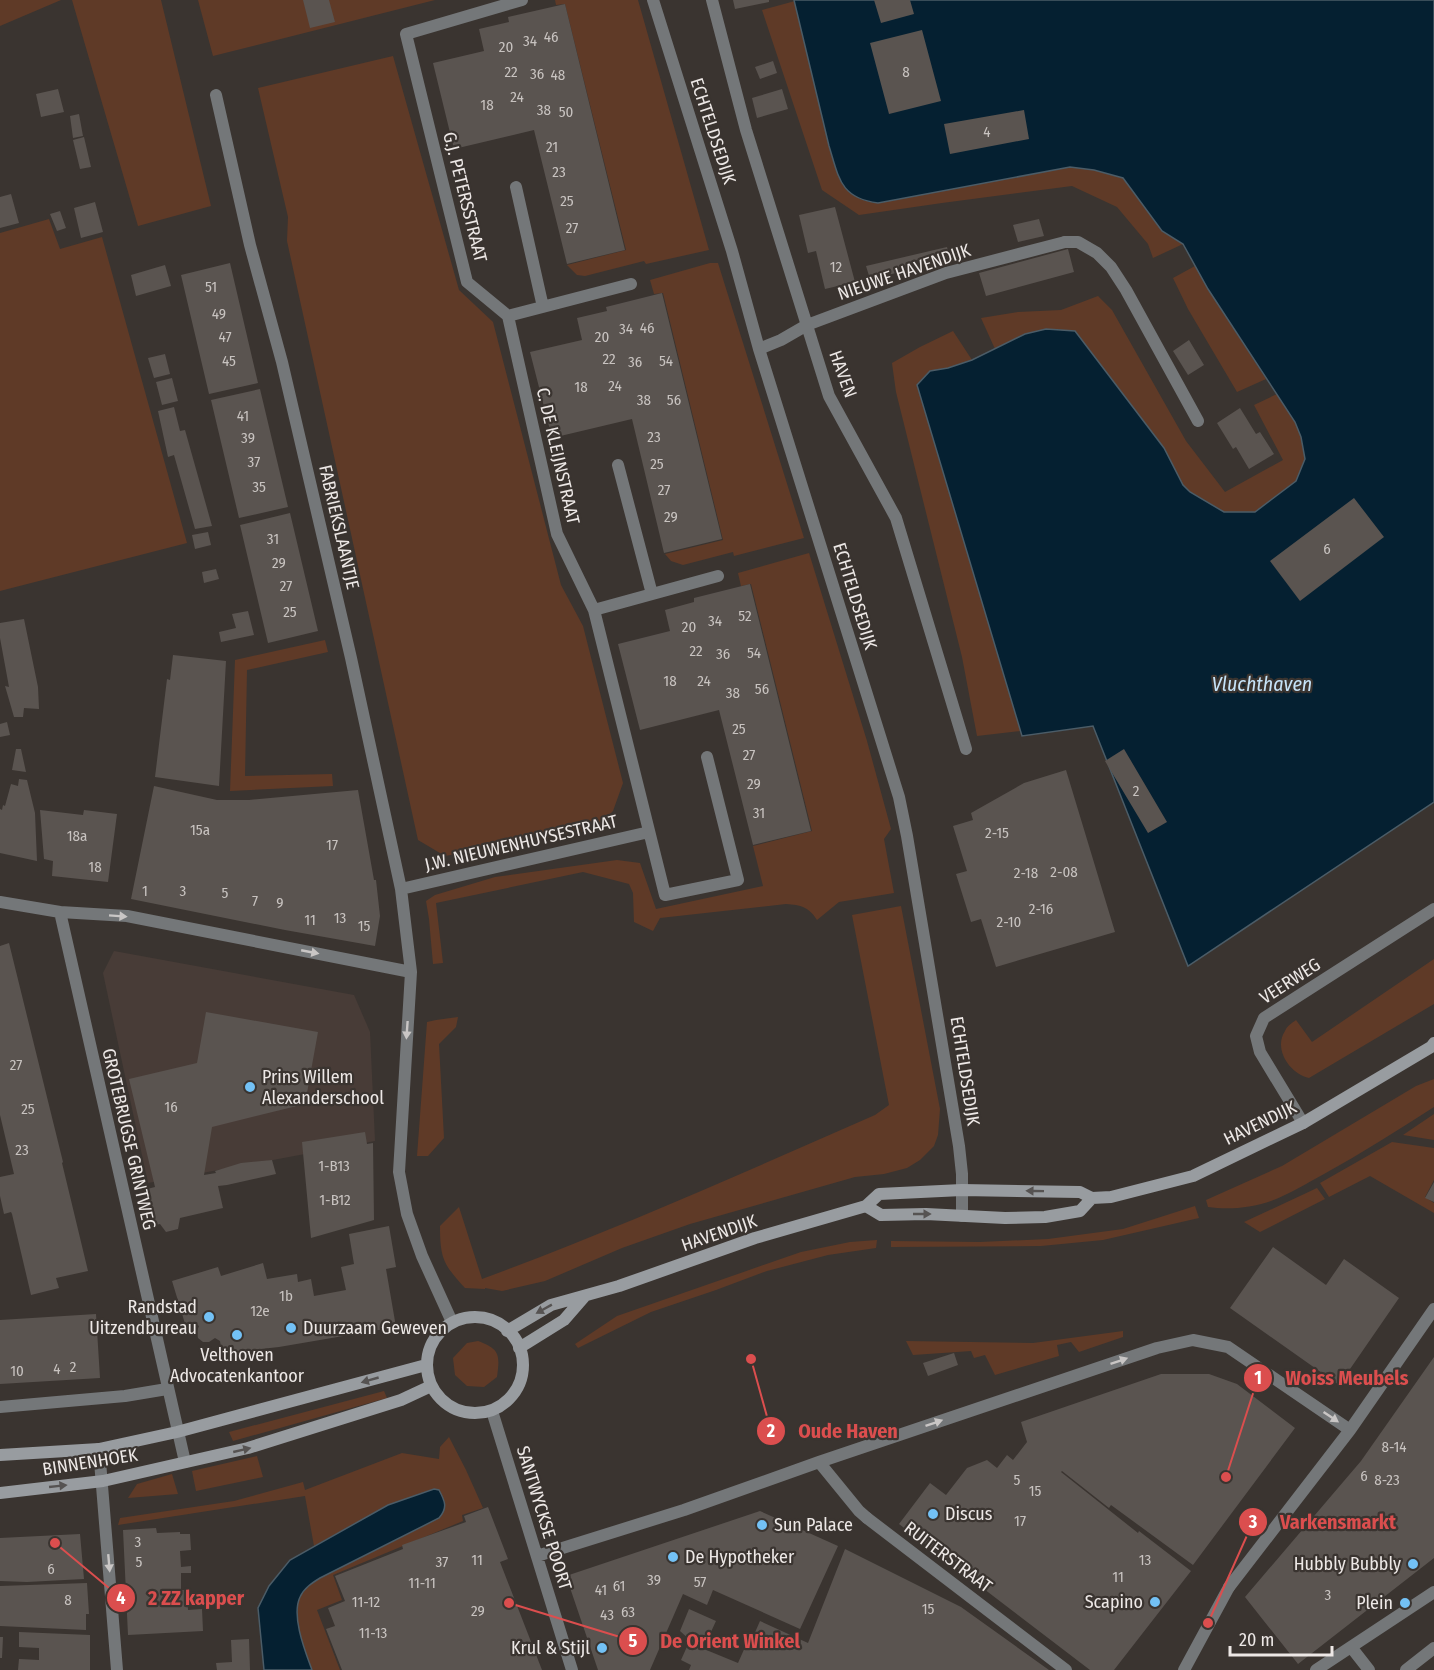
<svg xmlns="http://www.w3.org/2000/svg" width="1434" height="1670" font-family="'Fira Sans Condensed',sans-serif">
<style>
.built{fill:#483c37}
.green{fill:#5f3a27}
.water{fill:#052031;stroke:#4b5c67;stroke-width:1.5}
.building{fill:#5a5450}
.lines{fill:none;stroke-linecap:round;stroke-linejoin:round}
.service{stroke:#747779;stroke-width:12}
.pedestrian{stroke:#747779;stroke-width:12}
.minor{stroke:#747779;stroke-width:12}
.secondary{stroke:#989ca0;stroke-width:12}
.oneway{fill:#c9c6c5}
.oneway2{fill:#565352}
.poi-dot{fill:#73c1f5;stroke:#3a3430;stroke-width:2}
.labels{text-anchor:middle;dominant-baseline:central;stroke-width:4.5;stroke-linejoin:round;paint-order:stroke}
.number-label{font-size:15px;fill:#c8c3c0}
.street-label{font-size:18px;fill:#ede8e6;stroke:#3a3430}
.poi-label{font-size:18px;fill:#ede8e6;stroke:#3a3430;text-anchor:start}
.water-label{font-size:20px;font-style:italic;fill:#c6e3f8;stroke:#3a3430}
.leader{fill:none;stroke:#db4e4e;stroke-width:2}
.callout-dot{fill:#db4e4e;stroke:#3a3430;stroke-width:2}
.mark-label{font-size:18px;text-anchor:middle;font-weight:bold;fill:#fff}
.callout-label{font-size:20px;text-anchor:middle;font-weight:bold;fill:#db4e4e;stroke:#3a3430;stroke-width:4.5;stroke-linejoin:round;paint-order:stroke}
</style>
<rect width="100%" height="100%" fill="#3a3430"/>
<path class="built" d="M114 951 354 995 370 1032 375 1141 148 1183 103 973Z"/>
<path class="green" d="M0 0H61L0 26Z
M72 0H161L211 206 138 226Z
M198 0H435L213 56Z
M555 0H638L709 250 646 264 644 261 585 276 577 275 567 265 626 250 565 4 556 5Z
M795 1 829 146 836 170 878 203 1069 167 1094 170 1123 178 1162 231 1183 244 1153 258 1148 244 1117 207 1072 186 942 203 859 215 822 190 762 10Z
M393 56 459 290 493 322 561 585 583 626 623 783 613 811 595 829 445 856 418 840 287 241 288 217 258 88Z
M49 219 60 249 102 237 187 543 0 591V233Z
M710 263H718L804 538 734 556 733 552 683 565 671 561 665 554 723 540 663 293 654 294 650 280Z
M1195 266 1208 289 1266 379 1237 392 1188 309 1173 278Z
M1098 296 1112 310 1186 441 1225 492 1283 460 1254 405 1277 394 1295 422 1301 437 1305 459 1296 481 1255 512H1224L1189 491 1183 485 1164 448 1075 331 1046 329 1025 334 995 349 981 318 1018 312 1061 310Z
M953 331 972 360 948 368 930 371 917 385 1021 731 977 736 962 657 896 392 892 363 920 347Z
M809 553 867 741 891 829 884 839 894 893 839 902 817 920C809 907 801 905 786 904L660 918 653 931 634 922 633 893 629 884 583 872 436 903 443 963 433 964 429 919 426 901 435 895 495 877 617 860 640 863 656 909 763 886 753 846 812 831 751 584 741 586 738 573Z
M325 640 328 652 247 670 245 776 332 774 333 786 230 791 235 660Z
M901 906 940 1109 938 1135 934 1146 920 1160 907 1168 884 1174 855 1177 690 1224 622 1248 545 1281 502 1291 485 1288V1289L465 1288C444 1265 440 1259 440 1226L459 1207 482 1279C615 1230 745 1172 875 1115L889 1105 852 915Z
M1434 959V1004L1309 1078C1290 1074 1273 1049 1285 1031 1287 1026 1292 1023 1296 1020L1312 1042Z
M458 1017 456 1027 439 1044 444 1138 428 1156H417L427 1022 436 1020Z
M1434 1079V1107C1398 1130 1362 1153 1324 1174 1307 1183 1290 1194 1271 1201 1251 1208 1228 1210 1208 1207L1206 1200 1282 1166 1416 1086Z
M1434 1114V1140L1403 1135Z
M1392 1142 1434 1148V1180L1425 1197 1434 1203V1213L1370 1176 1329 1197 1320 1183Z
M1317 1188 1325 1199 1260 1232 1244 1222Z
M1195 1206 1199 1218 1103 1240 1041 1246 891 1247V1241L980 1242 1048 1239 1123 1229Z
M877 1240 876 1248 828 1255 767 1271 716 1290 651 1312 578 1348 575 1344 617 1316 801 1252 850 1242Z
M1123 1331V1337L1079 1352 1071 1342 1057 1345 1059 1356 995 1375 985 1355 974 1358 971 1351 913 1355 906 1341 1033 1343Z
M478 1341C500 1349 500 1355 497 1377L484 1387 467 1386 455 1375 453 1358 467 1343Z
M384 1391 387 1398 233 1441 229 1432Z
M449 1437 466 1470 483 1508 462 1515 463 1521 333 1575 342 1600 317 1610 340 1670H312C305 1651 291 1616 300 1597 304 1588 312 1583 320 1577L439 1518 388 1505 314 1546 305 1496 118 1525 120 1518 234 1501 303 1482 305 1490 402 1453 439 1459 440 1447Z
M257 1456 263 1477 196 1491 192 1471Z
M172 1474 178 1494 128 1498 137 1484Z"/>
<path class="water" d="M794 0H1434V802L1188 966 1093 726 1022 736 917 385 930 371 948 368 972 360 1025 334 1046 329 1075 331 1164 448 1183 485 1190 492 1224 512H1255L1296 481 1305 459 1301 437 1295 422 1208 289 1183 244 1162 231 1123 178 1094 170 1070 167 878 203C840 198 839 178 829 146Z
M434 1489 439 1490C445 1501 448 1508 439 1518L320 1578C312 1583 304 1588 300 1597 291 1616 305 1651 312 1670H264L258 1608 269 1586 290 1560 388 1505Z"/>
<path class="building" d="M303 0H329L335 22 310 28Z
M733 0H769V2L735 9Z
M874 0H910L914 14 881 23Z
M565 4 625 250 567 264 534 130 454 149 433 63 484 51 479 29 509 22 508 17Z
M922 30 941 101 889 114 870 43Z
M773 61 777 73 760 79 755 67Z
M58 89 64 112 41 117 36 94Z
M782 89 788 109 757 118 752 98Z
M1024 110 1029 139 950 154 944 124Z
M79 114 83 136 73 138 70 116Z
M84 137 91 167 80 169 73 140Z
M11 194 19 223 0 228V197Z
M95 202 103 232 81 238 74 208Z
M835 207 855 282 825 289 816 251 808 253 799 215Z
M60 211 66 228 57 231 50 214Z
M1039 219 1044 236 1018 242 1013 225Z
M947 247 950 260 944 261 943 254 916 260 918 268 870 279 866 266Z
M1068 249 1074 272 986 296 979 273Z
M230 263 258 383 209 394 181 275Z
M165 265 171 286 136 296 131 275Z
M662 293 722 539 664 553 632 419 552 438 530 352 582 340 577 318 607 311 606 307Z
M1189 340 1204 365 1188 375 1173 351Z
M165 354 170 374 154 378 148 358Z
M172 378 178 401 162 405 156 382Z
M260 389 288 507 239 518 211 400Z
M174 407 180 431 185 430 212 526 195 529 174 455 168 457 158 411Z
M1240 408 1256 434 1260 432 1274 454 1249 469 1236 447 1233 449 1217 423Z
M1354 498 1384 537 1300 601 1270 561Z
M290 513 318 631 268 643 240 525Z
M208 532 211 545 195 549 192 535Z
M216 569 219 579 204 583 202 572Z
M750 584 811 831 753 845 719 710 640 730 618 644 670 631 665 610 694 602V598Z
M248 611 254 635 221 642 219 632 236 628 232 614Z
M24 619 38 687 39 709 24 708 23 717H14L5 686 9 687 0 638V623Z
M173 655 226 661 219 786 155 777 167 679 170 680Z
M7 722 10 735 0 737V724Z
M16 749H21L26 772 12 770Z
M1124 749 1167 822 1148 833 1105 761Z
M1066 770 1115 932 996 967 981 919 971 922 956 874 967 871 953 826 973 820 971 813 1024 783Z
M19 779 27 780 35 813 37 861 0 853V809L2 810 3 805 5 806 11 784 18 786Z
M154 786 217 800H249L358 790 374 880H376L380 916 375 946 285 930 131 899Z
M40 810 83 815 84 810 117 814 108 882 52 876 53 861 44 859Z
M9 943 63 1162 62 1163 88 1271 56 1278 59 1288 31 1295 12 1214 11 1212 4 1214 0 1196V1177L14 1174 0 1115V946Z
M206 1012 318 1032 305 1104 212 1127 204 1175 216 1173 215 1171 241 1163 272 1160 276 1174 227 1185 218 1186 223 1208 180 1218 178 1229 166 1232 160 1224 155 1225 147 1189 155 1187 129 1079 197 1063Z
M365 1132 367 1144 373 1143 374 1220 311 1238 302 1142Z
M1434 1182V1202L1425 1198Z
M389 1226 396 1267 386 1269 396 1327 279 1347 222 1353 220 1341 215 1338 209 1342H203L198 1338 197 1331 199 1326 196 1324 186 1327 172 1281 218 1267 221 1276 263 1263 267 1279 297 1274 298 1282 311 1279 314 1296 346 1290 341 1267 354 1264 349 1234Z
M1273 1247 1326 1285 1344 1259 1399 1298 1339 1385 1230 1308Z
M96 1314 100 1378 0 1384V1320Z
M954 1353 958 1365 928 1376 923 1363Z
M1434 1357V1558L1298 1664 1245 1597 1361 1461Z
M1161 1374H1209L1237 1384 1295 1428 1193 1565 1111 1505 1109 1508 1062 1471 1061 1472 1138 1533 1139 1531 1191 1571 1114 1670H1090L899 1524 930 1483 946 1495 967 1468 987 1460 997 1468 1007 1455 1013 1460 1027 1442 1021 1422Z
M488 1507 508 1559 500 1562 542 1670H342L326 1629 335 1626 328 1608 345 1601 335 1576 403 1549 402 1545 466 1522 464 1516Z
M760 1511 838 1546 800 1629 713 1590 707 1605 683 1594 650 1670H598L566 1576Z
M156 1528 157 1533 180 1532V1534H190L191 1550 180 1551 181 1567 191 1566V1573H181V1590H187L188 1610 202 1609 203 1631 128 1635 123 1530Z
M80 1534 84 1579 27 1582 0 1581V1538Z
M845 1549 961 1607 1049 1670H689L691 1665 681 1660 690 1640 680 1631 689 1609 716 1621 704 1647 700 1645 699 1647 738 1663 750 1636 753 1637 760 1621 808 1643Z
M87 1583 89 1614H86V1630L0 1626V1586Z
M19 1632 90 1635V1670H18L19 1659 39 1660V1648L19 1647Z
M0 1637H3L2 1658H0Z
M249 1639 250 1670H217L216 1663 232 1662 231 1640Z"/>
<g class="lines">
<path class="service" d="M1065 242H1078L1097 253 1111 267 1126 290 1198 421"/>
<path class="pedestrian" d="M0 1407 125 1396 167 1389
M867 1518 1066 1670
M1351 1647 1369 1670
M1184 1670 1229 1587
M1316 1670 1434 1592
M1406 1670 1434 1648"/>
<path class="minor" d="M522 0 406 34 467 282 508 316 631 284
M653 0 732 251 759 349 899 797 907 836 959 1146 962 1174V1216
M712 0 746 130 829 396 896 518 966 749
M216 95 250 245 282 362 351 658 401 889 411 972 399 1172 407 1214 422 1256 452 1322
M516 187 543 307
M508 316 557 534 594 610 718 576
M759 349 781 340 807 325 946 273 1065 242
M618 465 652 594
M594 610 665 895 738 880 707 757
M401 889 649 832
M0 902 60 912 185 1462
M60 912 127 916 411 972
M1303 1123 1260 1052 1256 1036 1264 1018 1434 909
M492 1411 572 1670
M99 1449 117 1670
M819 1462 859 1511 867 1518
M537 1556 684 1510 819 1462 1157 1348 1193 1340 1228 1347 1350 1430
M1229 1587 1350 1430 1434 1309"/>
<path class="secondary" d="M866 1206 881 1215 926 1214 1005 1218 1045 1217 1080 1211 1092 1198
M427 1365a48 48 0 1 1 96 0a48 48 0 1 1-96 0Z
M507 1331 551 1305 619 1286 755 1238 866 1206 879 1194 962 1190 1080 1192 1092 1198 1111 1197 1193 1176 1303 1123 1431 1047 1434 1043
M519 1348 564 1320 584 1297
M0 1455 99 1449 177 1432 426 1365
M0 1493 103 1481 248 1448 401 1400 431 1386"/>
</g>
<defs><path id="oneway-solid" d="M-6-.8H1V-3.2L6.5 0L1 3.2V.8H-6Z" transform="scale(1.5)"/></defs>
<g class="oneway">
<use href="#oneway-solid" transform="translate(118 916) rotate(4)"/>
<use href="#oneway-solid" transform="translate(310 952) rotate(11)"/>
<use href="#oneway-solid" transform="translate(407 1030) rotate(94)"/>
<use href="#oneway-solid" transform="translate(1119 1361) rotate(-19)"/>
<use href="#oneway-solid" transform="translate(1331 1417) rotate(34)"/>
<use href="#oneway-solid" transform="translate(934 1423) rotate(-19)"/>
<use href="#oneway-solid" transform="translate(109 1563) rotate(85)"/>
</g>
<g class="oneway2">
<use href="#oneway-solid" transform="translate(1035 1191) rotate(-179)"/>
<use href="#oneway-solid" transform="translate(922 1214)"/>
<use href="#oneway-solid" transform="translate(544 1309) rotate(151)"/>
<use href="#oneway-solid" transform="translate(370 1380) rotate(164)"/>
<use href="#oneway-solid" transform="translate(242 1450) rotate(-13)"/>
<use href="#oneway-solid" transform="translate(58 1486) rotate(-6)"/>
</g>
<g class="poi-dot">
<circle cx="250" cy="1087" r="6"/>
<circle cx="209" cy="1317" r="6"/>
<circle cx="291" cy="1328" r="6"/>
<circle cx="237" cy="1335" r="6"/>
<circle cx="933" cy="1514" r="6"/>
<circle cx="762" cy="1525" r="6"/>
<circle cx="673" cy="1557" r="6"/>
<circle cx="1413" cy="1564" r="6"/>
<circle cx="1155" cy="1602" r="6"/>
<circle cx="1405" cy="1603" r="6"/>
<circle cx="602" cy="1648" r="6"/>
</g>
<g class="labels">
<g class="number-label">
<text x="551" y="37">46</text>
<text x="530" y="41">34</text>
<text x="506" y="47">20</text>
<text x="511" y="72">22</text>
<text x="906" y="72">8</text>
<text x="537" y="74">36</text>
<text x="558" y="75">48</text>
<text x="517" y="97">24</text>
<text x="487" y="105">18</text>
<text x="544" y="110">38</text>
<text x="566" y="112">50</text>
<text x="987" y="132">4</text>
<text x="552" y="147">21</text>
<text x="559" y="172">23</text>
<text x="567" y="201">25</text>
<text x="572" y="228">27</text>
<text x="836" y="267">12</text>
<text x="211" y="287">51</text>
<text x="219" y="314">49</text>
<text x="647" y="328">46</text>
<text x="626" y="329">34</text>
<text x="225" y="337">47</text>
<text x="602" y="337">20</text>
<text x="609" y="359">22</text>
<text x="229" y="361">45</text>
<text x="666" y="361">54</text>
<text x="635" y="362">36</text>
<text x="615" y="386">24</text>
<text x="581" y="387">18</text>
<text x="644" y="400">38</text>
<text x="674" y="400">56</text>
<text x="243" y="416">41</text>
<text x="654" y="437">23</text>
<text x="248" y="438">39</text>
<text x="254" y="462">37</text>
<text x="657" y="464">25</text>
<text x="259" y="487">35</text>
<text x="664" y="490">27</text>
<text x="671" y="517">29</text>
<text x="273" y="539">31</text>
<text x="1327" y="549">6</text>
<text x="279" y="563">29</text>
<text x="286" y="586">27</text>
<text x="290" y="612">25</text>
<text x="745" y="616">52</text>
<text x="715" y="621">34</text>
<text x="689" y="627">20</text>
<text x="696" y="651">22</text>
<text x="754" y="653">54</text>
<text x="723" y="654">36</text>
<text x="670" y="681">18</text>
<text x="704" y="681">24</text>
<text x="762" y="689">56</text>
<text x="733" y="693">38</text>
<text x="739" y="729">25</text>
<text x="749" y="755">27</text>
<text x="754" y="784">29</text>
<text x="1136" y="791">2</text>
<text x="759" y="813">31</text>
<text x="200" y="830">15a</text>
<text x="997" y="833">2-15</text>
<text x="77" y="836">18a</text>
<text x="332" y="845">17</text>
<text x="95" y="867">18</text>
<text x="1064" y="872">2-08</text>
<text x="1026" y="873">2-18</text>
<text x="145" y="891">1</text>
<text x="183" y="891">3</text>
<text x="225" y="893">5</text>
<text x="255" y="901">7</text>
<text x="280" y="903">9</text>
<text x="1041" y="909">2-16</text>
<text x="340" y="918">13</text>
<text x="310" y="920">11</text>
<text x="1009" y="922">2-10</text>
<text x="364" y="926">15</text>
<text x="16" y="1065">27</text>
<text x="171" y="1107">16</text>
<text x="28" y="1109">25</text>
<text x="22" y="1150">23</text>
<text x="334" y="1166">1-B13</text>
<text x="335" y="1200">1-B12</text>
<text x="286" y="1296">1b</text>
<text x="260" y="1311">12e</text>
<text x="73" y="1367">2</text>
<text x="57" y="1369">4</text>
<text x="17" y="1371">10</text>
<text x="1394" y="1447">8-14</text>
<text x="1364" y="1476">6</text>
<text x="1017" y="1480">5</text>
<text x="1387" y="1480">8-23</text>
<text x="1035" y="1491">15</text>
<text x="1020" y="1521">17</text>
<text x="138" y="1542">3</text>
<text x="477" y="1560">11</text>
<text x="1145" y="1560">13</text>
<text x="139" y="1562">5</text>
<text x="442" y="1562">37</text>
<text x="51" y="1569">6</text>
<text x="1118" y="1577">11</text>
<text x="654" y="1580">39</text>
<text x="700" y="1582">57</text>
<text x="422" y="1583">11-11</text>
<text x="619" y="1586">61</text>
<text x="601" y="1590">41</text>
<text x="1328" y="1595">3</text>
<text x="68" y="1600">8</text>
<text x="366" y="1602">11-12</text>
<text x="928" y="1609">15</text>
<text x="478" y="1611">29</text>
<text x="628" y="1612">63</text>
<text x="607" y="1615">43</text>
<text x="373" y="1633">11-13</text>
</g>
<g class="street-label">
<text transform="translate(713 131) rotate(72)">ECHTELDSEDIJK</text>
<text transform="translate(465 197) rotate(76)">G.J. PETERSSTRAAT</text>
<text transform="translate(904 272) rotate(-19)">NIEUWE HAVENDIJK</text>
<text transform="translate(843 374) rotate(70)">HAVEN</text>
<text transform="translate(558 456) rotate(77)">C. DE KLEIJNSTRAAT</text>
<text transform="translate(339 527) rotate(77)">FABRIEKSLAANTJE</text>
<text transform="translate(855 596) rotate(73)">ECHTELDSEDIJK</text>
<text transform="translate(521 843) rotate(-13)">J.W. NIEUWENHUYSESTRAAT</text>
<text transform="translate(1290 981) rotate(-33)">VEERWEG</text>
<text transform="translate(965 1071) rotate(81)">ECHTELDSEDIJK</text>
<text transform="translate(1260 1123) rotate(-26)">HAVENDIJK</text>
<text transform="translate(129 1139) rotate(77)">GROTEBRUGSE GRINTWEG</text>
<text transform="translate(719 1233) rotate(-19)">HAVENDIJK</text>
<text transform="translate(90 1462) rotate(-9)">BINNENHOEK</text>
<text transform="translate(544 1518) rotate(73)">SANTWYCKSE POORT</text>
<text transform="translate(948 1557) rotate(37)">RUITERSTRAAT</text>
</g>
<g class="poi-label">
<text x="262" y="1077">Prins Willem<tspan x="262" dy="21">Alexanderschool</tspan></text>
<text x="197" y="1307" text-anchor="end">Randstad<tspan x="197" dy="21">Uitzendbureau</tspan></text>
<text x="303" y="1328">Duurzaam Geweven</text>
<text x="237" y="1355" text-anchor="middle">Velthoven<tspan x="237" dy="21">Advocatenkantoor</tspan></text>
<text x="945" y="1514">Discus</text>
<text x="774" y="1525">Sun Palace</text>
<text x="685" y="1557">De Hypotheker</text>
<text x="1401" y="1564" text-anchor="end">Hubbly Bubbly</text>
<text x="1143" y="1602" text-anchor="end">Scapino</text>
<text x="1393" y="1603" text-anchor="end">Plein</text>
<text x="590" y="1648" text-anchor="end">Krul &amp; Stijl</text>
</g>
<g class="water-label">
<text x="1262" y="684">Vluchthaven</text>
</g>
</g>
<path class="leader" d="M1226 1477L1258 1378M751 1359L771 1431M1208 1623L1253 1522M55 1543L121 1598M509 1603L633 1641"/>
<g class="callout-dot">
<circle cx="1226" cy="1477" r="6"/>
<circle cx="751" cy="1359" r="6"/>
<circle cx="1208" cy="1623" r="6"/>
<circle cx="55" cy="1543" r="6"/>
<circle cx="509" cy="1603" r="6"/>
<circle cx="1258" cy="1378" r="15"/>
<circle cx="771" cy="1431" r="15"/>
<circle cx="1253" cy="1522" r="15"/>
<circle cx="121" cy="1598" r="15"/>
<circle cx="633" cy="1641" r="15"/>
</g>
<g class="mark-label">
<text x="1258" y="1384">1</text>
<text x="771" y="1437">2</text>
<text x="1253" y="1528">3</text>
<text x="121" y="1604">4</text>
<text x="633" y="1647">5</text>
</g>
<g class="callout-label">
<text x="1347" y="1385">Woiss Meubels</text>
<text x="848" y="1438">Oude Haven</text>
<text x="1338" y="1529">Varkensmarkt</text>
<text x="196" y="1605">2 ZZ kapper</text>
<text x="730" y="1648">De Orient Winkel</text>
</g>
<path d="M1230 1646v9h102v-9" fill="none" stroke="#ede8e6" stroke-width="3"/>
<text x="1239" y="1646" font-size="18" fill="#ede8e6" stroke="#3a3430" stroke-width="4.5" paint-order="stroke">20 m</text>
</svg>
